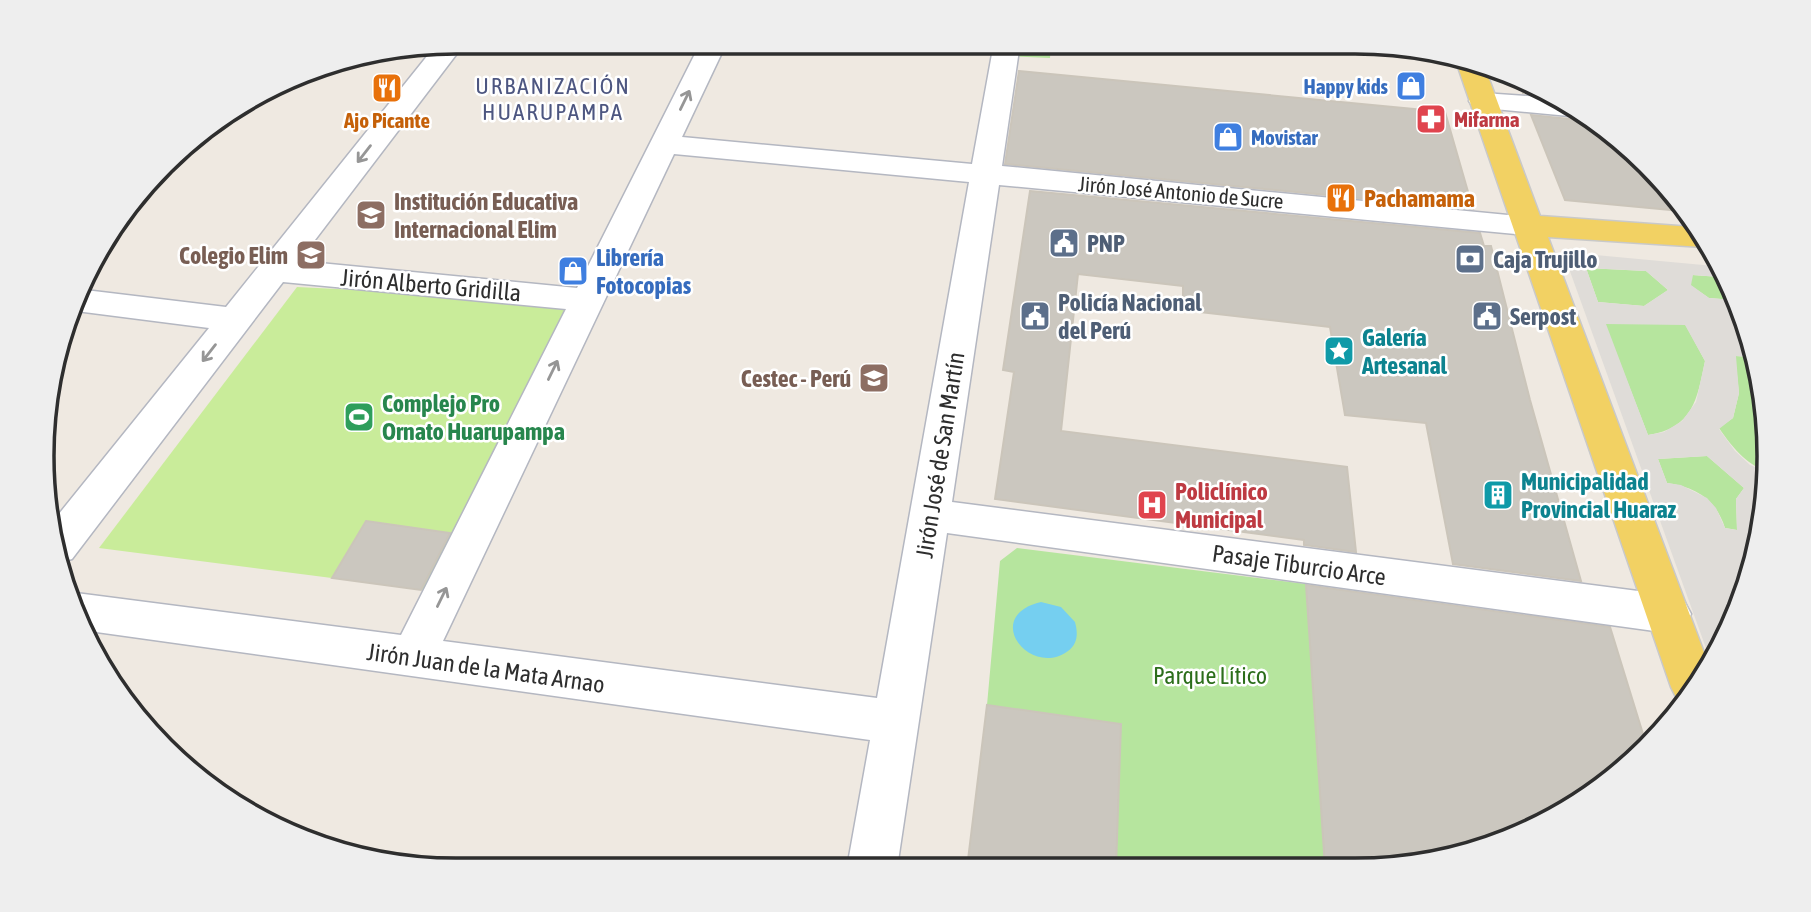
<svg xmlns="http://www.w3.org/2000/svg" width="1811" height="912" font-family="'Asap Condensed',sans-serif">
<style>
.green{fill:#b6e59e}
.pitch{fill:#c9ec9a}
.plaza{fill:#dfdcd8;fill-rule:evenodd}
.water{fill:#75cff0}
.building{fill:#cbc7bf;stroke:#cbc5ba;stroke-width:2}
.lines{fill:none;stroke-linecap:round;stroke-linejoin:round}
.minor-casing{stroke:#b4b7c1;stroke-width:3}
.major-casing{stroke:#c9c9c9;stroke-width:3}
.minor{fill:#fff;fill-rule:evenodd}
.major{fill:#f2d163;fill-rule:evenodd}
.oneway{stroke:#969696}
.labels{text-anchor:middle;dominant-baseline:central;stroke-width:5;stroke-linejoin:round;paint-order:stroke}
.far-shop-label{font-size:21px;font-weight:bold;fill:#366cbe;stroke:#fff;text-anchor:end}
.far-health-label{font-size:21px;font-weight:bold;fill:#be3a42;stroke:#fff;text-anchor:start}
.far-food-label{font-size:21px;font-weight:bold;fill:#c56008;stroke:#fff}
.far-street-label{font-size:21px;fill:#2e2e2e;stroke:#fff}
.far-quarter-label{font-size:23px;letter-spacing:2px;fill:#4d5680;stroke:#fff}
.food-label{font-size:24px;font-weight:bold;fill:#c56008;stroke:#fff;text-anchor:start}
.education-label{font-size:24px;font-weight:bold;fill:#785e54;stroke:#fff;text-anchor:end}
.service-label{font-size:24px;font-weight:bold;fill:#4e5e75;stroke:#fff;text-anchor:start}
.shop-label{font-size:24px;font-weight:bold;fill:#366cbe;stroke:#fff;text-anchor:start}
.street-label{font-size:24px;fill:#2e2e2e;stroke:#fff}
.culture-label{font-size:24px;font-weight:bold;fill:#0d838f;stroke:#fff;text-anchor:start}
.leisure-label{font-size:24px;font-weight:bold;fill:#27864d;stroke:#fff;text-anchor:start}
.health-label{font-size:24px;font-weight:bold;fill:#be3a42;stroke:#fff;text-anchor:start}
.park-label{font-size:24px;fill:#2c6e1b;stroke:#fff}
.rim{fill:none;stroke:#2e2e2e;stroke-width:3.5}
</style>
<rect width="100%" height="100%" fill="#efe9e1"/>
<path class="green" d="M1007 43H1051L1050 58 1005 56Z
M1586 268 1646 271 1668 290 1644 306 1598 302Z
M1692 275 1720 277 1734 300 1709 298 1690 285Z
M1605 324H1685L1705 361C1697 400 1693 428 1648 435Z
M1735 356 1751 357 1767 472C1744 462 1733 448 1719 428L1733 418 1739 393Z
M1707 456 1744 488 1736 499 1737 530 1725 528C1716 499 1695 487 1667 483L1658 459Z
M1017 548 1306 584 1325 867H1116L1121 724 987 705 1000 561Z"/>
<path class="pitch" d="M297 287 438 294 572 309 425 590 99 548Z"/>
<path class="plaza" d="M1563 252 1714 266 1720 277 1693 275 1691 285 1709 298 1734 300 1747 323 1751 357 1736 356 1739 393 1733 418 1719 429 1735 451 1750 465 1767 472 1768 483 1726 639 1711 662ZM1586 268 1646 271 1668 290 1644 306 1598 302ZM1606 324 1685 325 1705 361 1696 402 1682 421 1664 432 1648 435ZM1707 456 1744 488 1736 499 1737 530 1725 528 1716 508 1707 498 1681 485 1667 483 1658 459Z"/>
<path class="water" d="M1041 602 1061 607 1075 622C1078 633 1078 644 1068 651 1030 679 981 616 1041 602Z"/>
<path class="building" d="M1019 71 1445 112 1473 209 1005 164Z
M1517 79 1538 85 1551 95 1523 93Z
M1531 115 1569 119 1579 116 1666 183 1682 211 1565 200Z
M1030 191 1480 233 1484 246H1491L1530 400 1581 581 1453 564 1426 423 1345 415 1330 327 1183 310V286L1078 274 1061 431 1347 467 1356 552 1304 545V540L995 499 1014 372 1003 370Z
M366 521 450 533 421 590 332 578Z
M1306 585 1610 627 1647 747 1607 785 1513 839 1409 867H1325Z
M987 705 1121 724 1116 867 967 868Z"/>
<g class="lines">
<g class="minor-casing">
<path id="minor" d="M456 42 465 43 299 261 577 288 701 42H727L682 137 972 164 994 43H1020L1002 166 1538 218 1543 225 1538 232 1527 235 999 185 952 502 1669 595 1684 601 1691 614 1684 627 1669 633 947 533 897 868H847L870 740 82 630 71 594 76 593 401 635 566 309 283 282 72 559 61 562 50 525 209 328 76 311 85 290 226 307 436 45ZM674 154 969 182 877 698 443 641Z
M1483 93 1556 98 1577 114 1569 116 1473 107 1469 101 1473 95Z"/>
</g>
<g class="major-casing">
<path id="major" d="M1460 64 1486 71 1540 216 1692 227 1703 247 1548 237 1709 666 1683 703 1678 701 1671 687 1458 67Z"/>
</g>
<use href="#minor" class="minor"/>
<use href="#major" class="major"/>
</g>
<defs><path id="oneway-shaft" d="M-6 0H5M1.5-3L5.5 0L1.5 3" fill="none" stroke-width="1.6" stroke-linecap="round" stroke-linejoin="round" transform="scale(1.75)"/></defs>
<g class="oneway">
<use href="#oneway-shaft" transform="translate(685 100) rotate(-64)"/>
<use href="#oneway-shaft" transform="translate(364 154) rotate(128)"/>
<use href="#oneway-shaft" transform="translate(209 353) rotate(128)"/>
<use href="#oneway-shaft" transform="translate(553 370) rotate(-64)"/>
<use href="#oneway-shaft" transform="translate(442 597) rotate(-64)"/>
</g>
<defs>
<g id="shop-square" transform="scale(1.575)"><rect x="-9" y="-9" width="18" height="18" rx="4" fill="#3f7fe0" stroke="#fff"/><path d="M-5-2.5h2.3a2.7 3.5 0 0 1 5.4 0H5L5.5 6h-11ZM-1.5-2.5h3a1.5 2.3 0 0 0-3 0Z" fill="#fff"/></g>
<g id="restaurant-square" transform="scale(1.575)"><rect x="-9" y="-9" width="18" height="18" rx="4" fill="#e8710a" stroke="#fff"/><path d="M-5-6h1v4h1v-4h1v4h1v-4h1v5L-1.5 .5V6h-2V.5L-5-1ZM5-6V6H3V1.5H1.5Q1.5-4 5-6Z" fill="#fff"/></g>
<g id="pharmacy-square" transform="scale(1.575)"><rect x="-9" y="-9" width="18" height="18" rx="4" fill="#e0444e" stroke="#fff"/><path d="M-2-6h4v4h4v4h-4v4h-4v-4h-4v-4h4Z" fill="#fff"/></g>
<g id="school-square" transform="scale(1.575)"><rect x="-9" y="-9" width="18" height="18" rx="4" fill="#8d6e63" stroke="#fff"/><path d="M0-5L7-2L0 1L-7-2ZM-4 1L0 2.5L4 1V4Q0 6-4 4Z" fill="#fff"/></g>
<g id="civic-square" transform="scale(1.575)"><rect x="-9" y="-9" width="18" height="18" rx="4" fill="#5c6f8a" stroke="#fff"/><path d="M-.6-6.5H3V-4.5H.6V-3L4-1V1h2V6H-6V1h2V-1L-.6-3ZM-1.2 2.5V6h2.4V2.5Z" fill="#fff"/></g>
<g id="bank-square" transform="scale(1.575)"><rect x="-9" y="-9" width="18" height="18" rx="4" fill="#5c6f8a" stroke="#fff"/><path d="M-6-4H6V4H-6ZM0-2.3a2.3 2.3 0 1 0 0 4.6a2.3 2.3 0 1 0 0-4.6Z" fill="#fff"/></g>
<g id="sight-square" transform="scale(1.575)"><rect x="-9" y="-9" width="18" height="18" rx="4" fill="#0f9aa8" stroke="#fff"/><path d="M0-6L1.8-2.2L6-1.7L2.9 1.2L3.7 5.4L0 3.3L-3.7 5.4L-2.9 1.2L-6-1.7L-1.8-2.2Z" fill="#fff"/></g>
<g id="stadium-square" transform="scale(1.575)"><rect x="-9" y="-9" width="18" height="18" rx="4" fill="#2e9e5b" stroke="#fff"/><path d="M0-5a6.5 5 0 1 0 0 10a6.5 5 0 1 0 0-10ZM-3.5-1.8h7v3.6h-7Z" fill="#fff"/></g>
<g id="building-square" transform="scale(1.575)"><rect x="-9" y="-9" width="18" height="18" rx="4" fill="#0f9aa8" stroke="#fff"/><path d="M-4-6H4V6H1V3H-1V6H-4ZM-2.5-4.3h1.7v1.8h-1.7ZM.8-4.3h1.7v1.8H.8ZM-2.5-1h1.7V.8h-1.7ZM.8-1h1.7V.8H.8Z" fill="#fff"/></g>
<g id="hospital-square" transform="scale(1.575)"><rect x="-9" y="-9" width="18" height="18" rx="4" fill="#e0444e" stroke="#fff"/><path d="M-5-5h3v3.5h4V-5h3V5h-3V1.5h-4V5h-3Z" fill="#fff"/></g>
</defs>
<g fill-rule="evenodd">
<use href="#shop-square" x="1411" y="86"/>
<use href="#restaurant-square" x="387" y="88"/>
<use href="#pharmacy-square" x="1431" y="119"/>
<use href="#shop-square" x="1228" y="137"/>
<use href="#restaurant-square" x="1341" y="198"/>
<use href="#school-square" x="371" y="215"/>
<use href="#civic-square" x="1064" y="243"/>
<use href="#school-square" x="311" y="255"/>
<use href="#bank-square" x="1470" y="259"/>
<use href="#shop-square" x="573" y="271"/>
<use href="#civic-square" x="1035" y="316"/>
<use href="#civic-square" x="1487" y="316"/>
<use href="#sight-square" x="1339" y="351"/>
<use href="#school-square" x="874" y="378"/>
<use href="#stadium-square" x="359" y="417"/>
<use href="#building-square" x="1498" y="495"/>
<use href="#hospital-square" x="1152" y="505"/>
</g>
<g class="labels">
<g class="far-shop-label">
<text x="1388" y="86">Happy kids</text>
<text x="1251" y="137" text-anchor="start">Movistar</text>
</g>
<g class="far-health-label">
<text x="1454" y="119">Mifarma</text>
</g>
<g class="far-food-label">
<text x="387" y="120">Ajo Picante</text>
</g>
<g class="far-street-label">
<text transform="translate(1181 192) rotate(5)">Jirón José Antonio de Sucre</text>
</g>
<g class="far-quarter-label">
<text x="553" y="86">URBANIZACIÓN<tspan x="553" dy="26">HUARUPAMPA</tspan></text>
</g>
<g class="food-label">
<text x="1364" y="198">Pachamama</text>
</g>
<g class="education-label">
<text x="394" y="201" text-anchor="start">Institución Educativa<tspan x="394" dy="28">Internacional Elim</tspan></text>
<text x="288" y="255">Colegio Elim</text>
<text x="851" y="378">Cestec - Perú</text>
</g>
<g class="service-label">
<text x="1087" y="243">PNP</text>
<text x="1493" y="259">Caja Trujillo</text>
<text x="1058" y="302">Policía Nacional<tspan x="1058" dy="28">del Perú</tspan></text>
<text x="1510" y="316">Serpost</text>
</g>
<g class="shop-label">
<text x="596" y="257">Librería<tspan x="596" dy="28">Fotocopias</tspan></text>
</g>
<g class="street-label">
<text transform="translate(431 285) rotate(5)">Jirón Alberto Gridilla</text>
<text transform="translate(940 455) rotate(-81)">Jirón José de San Martín</text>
<text transform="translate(1299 565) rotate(8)">Pasaje Tiburcio Arce</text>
<text transform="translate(486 668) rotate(8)">Jirón Juan de la Mata Arnao</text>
</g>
<g class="culture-label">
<text x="1362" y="337">Galería<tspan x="1362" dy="28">Artesanal</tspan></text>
<text x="1521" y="481">Municipalidad<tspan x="1521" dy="28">Provincial Huaraz</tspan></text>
</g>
<g class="leisure-label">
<text x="382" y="403">Complejo Pro<tspan x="382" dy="28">Ornato Huarupampa</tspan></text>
</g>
<g class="health-label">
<text x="1175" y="491">Policlínico<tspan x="1175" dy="28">Municipal</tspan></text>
</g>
<g class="park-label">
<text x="1210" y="675">Parque Lítico</text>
</g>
</g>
<path d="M0 0H1811V912H0ZM456 54H1355A402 402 0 0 1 1757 456V456A402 402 0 0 1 1355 858H456A402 402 0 0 1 54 456V456A402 402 0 0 1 456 54Z" fill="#eee" fill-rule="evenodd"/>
<path class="rim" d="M456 54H1355A402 402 0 0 1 1757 456V456A402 402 0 0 1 1355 858H456A402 402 0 0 1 54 456V456A402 402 0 0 1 456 54Z"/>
</svg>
